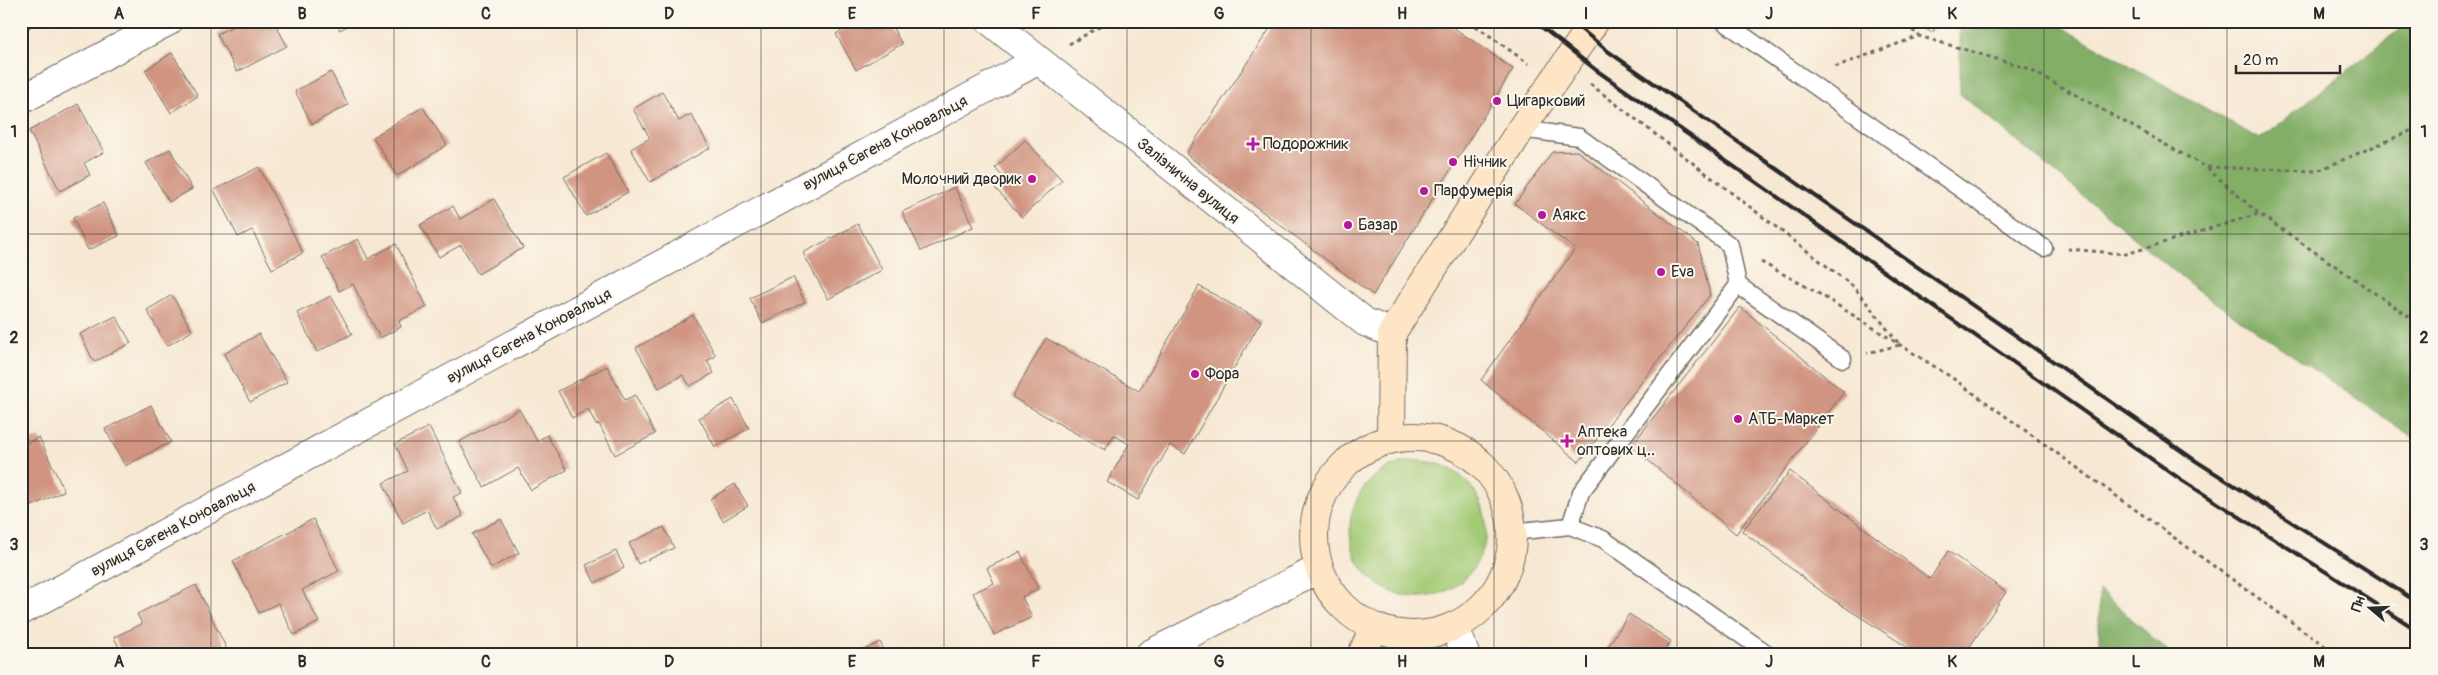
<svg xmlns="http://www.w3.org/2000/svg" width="2438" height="675" font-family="Pangolin,sans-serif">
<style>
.green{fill:#a3ca75;stroke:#677a50}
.forest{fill:#82ae66;stroke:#566c48}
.building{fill:#d09481}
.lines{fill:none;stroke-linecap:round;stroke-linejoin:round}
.service-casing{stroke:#726d66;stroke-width:19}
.minor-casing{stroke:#726d66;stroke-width:30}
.secondary-casing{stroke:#726d66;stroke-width:30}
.path{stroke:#726d66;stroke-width:3;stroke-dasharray:4 4;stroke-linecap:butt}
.service{stroke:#fff;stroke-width:16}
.minor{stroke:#fff;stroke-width:28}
.secondary{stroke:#fee5c5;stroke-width:28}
.rail{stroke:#2b2b2b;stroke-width:4}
.grid{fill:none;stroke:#2b2b2b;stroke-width:1;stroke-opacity:0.55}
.poi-dot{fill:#b5179e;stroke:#fbf7ec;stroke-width:2}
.labels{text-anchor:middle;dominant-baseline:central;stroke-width:4;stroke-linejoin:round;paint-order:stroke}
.poi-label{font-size:16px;fill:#2b2b2b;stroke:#fbf7ec;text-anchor:start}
.street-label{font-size:16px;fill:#2b2b2b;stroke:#fbf7ec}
.neatline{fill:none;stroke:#2b2b2b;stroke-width:2}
.grid-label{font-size:16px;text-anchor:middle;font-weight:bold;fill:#2b2b2b}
</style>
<rect width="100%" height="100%" fill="#fbf7ec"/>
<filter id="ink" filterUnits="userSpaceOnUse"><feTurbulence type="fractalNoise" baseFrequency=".02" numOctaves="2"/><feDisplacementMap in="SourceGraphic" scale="10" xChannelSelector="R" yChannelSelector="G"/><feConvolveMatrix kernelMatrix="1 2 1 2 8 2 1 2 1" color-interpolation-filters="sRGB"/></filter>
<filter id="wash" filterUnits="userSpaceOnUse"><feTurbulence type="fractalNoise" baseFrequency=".0096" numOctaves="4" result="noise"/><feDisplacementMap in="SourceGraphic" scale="20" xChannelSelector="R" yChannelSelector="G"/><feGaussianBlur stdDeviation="1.12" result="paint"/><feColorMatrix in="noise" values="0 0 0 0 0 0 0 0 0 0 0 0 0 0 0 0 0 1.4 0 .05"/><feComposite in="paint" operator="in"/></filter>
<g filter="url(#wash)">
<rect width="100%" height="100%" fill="#f7e8d3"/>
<path class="green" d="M1350 529a68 68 0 1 1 136 0a68 68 0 1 1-136 0Z"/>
<path class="forest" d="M1960 21H2051L2260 139 2410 21H2417V440L2201 293 1960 94Z
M2099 590 2171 654H2099Z"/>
<g id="blocks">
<path class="building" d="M21 21H29L32 26 21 32Z
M243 21H274L287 46 237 72 217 34Z
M335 21H356L340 30Z
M859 21H889L902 44 856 70 836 34Z
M1275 21H1444L1513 69 1373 295 1186 154Z
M1913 21H1939L1932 33Z
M172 53 198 96 171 113 145 70Z
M331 72 348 105 312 124 295 91Z
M662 92 679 121 691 114 710 148 650 182 631 149 650 138 633 109Z
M78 104 104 152 84 163 90 175 60 191 29 131Z
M423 107 447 145 397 176 373 137Z
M1025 140 1062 180 1022 217 995 188 1004 178 995 168Z
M170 149 192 189 169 202 146 163Z
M1577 151 1698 244 1710 295 1579 462 1481 380 1575 249 1515 204 1552 152Z
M606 153 628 192 586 216 564 177Z
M259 167 303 253 272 269 252 230 238 237 214 190Z
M955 187 973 227 921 251 902 212Z
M494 199 523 248 478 274 461 245 439 257 420 225 453 206 460 219Z
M103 203 119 236 88 250 73 218Z
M858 224 882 270 828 299 803 253Z
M358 239 368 259 396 244 427 307 399 321 401 327 380 338 353 284 339 291 322 257Z
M793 277 805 302 762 323 750 298Z
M1199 286 1261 321 1185 454 1170 445 1138 500 1107 482 1129 444 1114 435 1105 450 1012 397 1046 338 1139 391Z
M172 295 192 331 167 346 147 310Z
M331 296 352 334 317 352 297 313Z
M1740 307 1844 392 1736 534 1631 446Z
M693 315 716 356 707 361 714 373 690 386 683 375 659 388 636 348Z
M116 316 131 343 94 362 80 334Z
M259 334 287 382 250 402 224 354Z
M607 366 625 400 635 395 655 434 615 455 599 424 596 425 588 409 572 418 558 391Z
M733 399 749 428 715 447 699 418Z
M151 405 171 442 125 466 105 429Z
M519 409 537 441 547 435 567 470 531 490 518 468 484 487 459 442Z
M429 427 462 493 453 497 463 516 437 529 427 510 403 523 383 483 408 471 395 444Z
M39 437 64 491 21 511V446Z
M1790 471 1930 579 1948 551 2006 592 1965 654H1918L1826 595 1742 531Z
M735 484 748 506 723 521 710 499Z
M313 519 339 571 302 590 319 622 294 635 278 603 259 613 233 561Z
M501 519 519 553 491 568 472 534Z
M664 527 674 548 638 564 629 543Z
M616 551 624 568 595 583 586 565Z
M1020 552 1038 589 1022 597 1032 617 994 635 973 593 994 583 987 568Z
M196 585 229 654H198L195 648 183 654H122L114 637 142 624 137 614Z
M1629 614 1671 641 1663 654H1603Z
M880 642 886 654H856Z"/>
</g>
</g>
<g filter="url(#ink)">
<use href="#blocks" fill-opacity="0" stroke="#726d66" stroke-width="1"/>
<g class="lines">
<g class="service-casing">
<path id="service" d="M1723 21 2044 248
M1521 129 1579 137 1730 245 1738 285
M1570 526 1581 492 1738 285 1843 359
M1512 532 1570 526 1603 539 1768 654"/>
</g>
<g class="minor-casing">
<path id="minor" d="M990 21 1365 322 1392 333
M21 100 169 21
M21 611 1037 61
M1455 626 1465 654
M1150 654 1318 569"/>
</g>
<g class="secondary-casing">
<path id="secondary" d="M1314 536a99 99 0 1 1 198 0a99 99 0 1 1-198 0Z
M1391 438 1392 333 1521 129 1595 21
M1362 654 1374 628"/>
</g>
<path class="path" d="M1469 21 1529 64
M1899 21 1919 35
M1069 44 1110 21
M1835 67 1919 36 2027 68 2206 167 2317 171 2417 128
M1590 84 1854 287 1900 345 1867 353
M2207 168 2258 213 2417 322
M2068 249 2126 254 2258 214
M1761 262 1818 293 1951 377 2336 654"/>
<use href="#service" class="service"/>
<use href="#minor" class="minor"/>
<use href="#secondary" class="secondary"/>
<path class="rail" d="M1534 21 1596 70 2180 479 2417 630
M1571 21 1609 52 2196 461 2417 602"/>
</g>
</g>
<path class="grid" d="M211 21V654M394 21V654M577 21V654M761 21V654M944 21V654M1127 21V654M1311 21V654M1494 21V654M1677 21V654M1861 21V654M2044 21V654M2227 21V654M21 234H2417M21 441H2417"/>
<g class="poi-dot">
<circle cx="1497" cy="101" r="5"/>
<path d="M1250.5 136.5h5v5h5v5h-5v5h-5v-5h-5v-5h5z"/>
<circle cx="1453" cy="162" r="5"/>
<circle cx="1032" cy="179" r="5"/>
<circle cx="1424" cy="191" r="5"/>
<circle cx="1542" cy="215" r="5"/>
<circle cx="1348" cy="225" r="5"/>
<circle cx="1661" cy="272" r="5"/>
<circle cx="1195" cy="374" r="5"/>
<circle cx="1738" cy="419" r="5"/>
<path d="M1564.5 433.5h5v5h5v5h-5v5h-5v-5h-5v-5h5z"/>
</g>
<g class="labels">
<g class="poi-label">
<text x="1507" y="101">Цигарковий</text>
<text x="1263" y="144">Подорожник</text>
<text x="1463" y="162">Нічник</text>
<text x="1022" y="179" text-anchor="end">Молочний дворик</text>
<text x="1434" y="191">Парфумерія</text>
<text x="1552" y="215">Аякс</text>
<text x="1358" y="225">Базар</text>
<text x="1671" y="272">Eva</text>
<text x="1205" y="374">Фора</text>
<text x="1748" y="419">АТБ-Маркет</text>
<text x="1577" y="432">Аптека<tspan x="1577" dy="18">оптових ц‥</tspan></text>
</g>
<g class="street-label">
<text transform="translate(885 143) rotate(-28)">вулиця Євгена Коновальця</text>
<text transform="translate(1188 181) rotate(39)">Залізнична вулиця</text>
<text transform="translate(529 336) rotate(-28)">вулиця Євгена Коновальця</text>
<text transform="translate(173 529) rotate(-28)">вулиця Євгена Коновальця</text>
</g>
</g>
<rect width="2438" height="675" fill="none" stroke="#fbf7ec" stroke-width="55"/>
<g transform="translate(2370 608) rotate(289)" stroke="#fbf7ec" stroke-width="4" paint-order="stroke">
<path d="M0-4L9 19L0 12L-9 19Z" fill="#2b2b2b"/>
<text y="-8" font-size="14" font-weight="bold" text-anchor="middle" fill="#2b2b2b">Пн</text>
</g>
<path d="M2236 65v8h104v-8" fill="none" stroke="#2b2b2b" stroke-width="2.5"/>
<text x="2243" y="65" font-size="15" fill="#2b2b2b" stroke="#fbf7ec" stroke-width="4" paint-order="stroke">20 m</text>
<rect x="28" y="28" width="2382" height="620" class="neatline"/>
<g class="grid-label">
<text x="119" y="19">A</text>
<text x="302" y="19">B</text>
<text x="486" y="19">C</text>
<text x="669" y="19">D</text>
<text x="852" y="19">E</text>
<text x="1036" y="19">F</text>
<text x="1219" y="19">G</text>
<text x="1402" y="19">H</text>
<text x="1586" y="19">I</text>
<text x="1769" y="19">J</text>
<text x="1952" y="19">K</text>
<text x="2136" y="19">L</text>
<text x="2319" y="19">M</text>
<text x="14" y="137">1</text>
<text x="2424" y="137">1</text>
<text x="14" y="343">2</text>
<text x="2424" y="343">2</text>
<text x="14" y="550">3</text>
<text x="2424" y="550">3</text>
<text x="119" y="667">A</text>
<text x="302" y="667">B</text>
<text x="486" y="667">C</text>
<text x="669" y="667">D</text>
<text x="852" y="667">E</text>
<text x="1036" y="667">F</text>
<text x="1219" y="667">G</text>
<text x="1402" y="667">H</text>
<text x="1586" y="667">I</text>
<text x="1769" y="667">J</text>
<text x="1952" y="667">K</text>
<text x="2136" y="667">L</text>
<text x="2319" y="667">M</text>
</g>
</svg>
